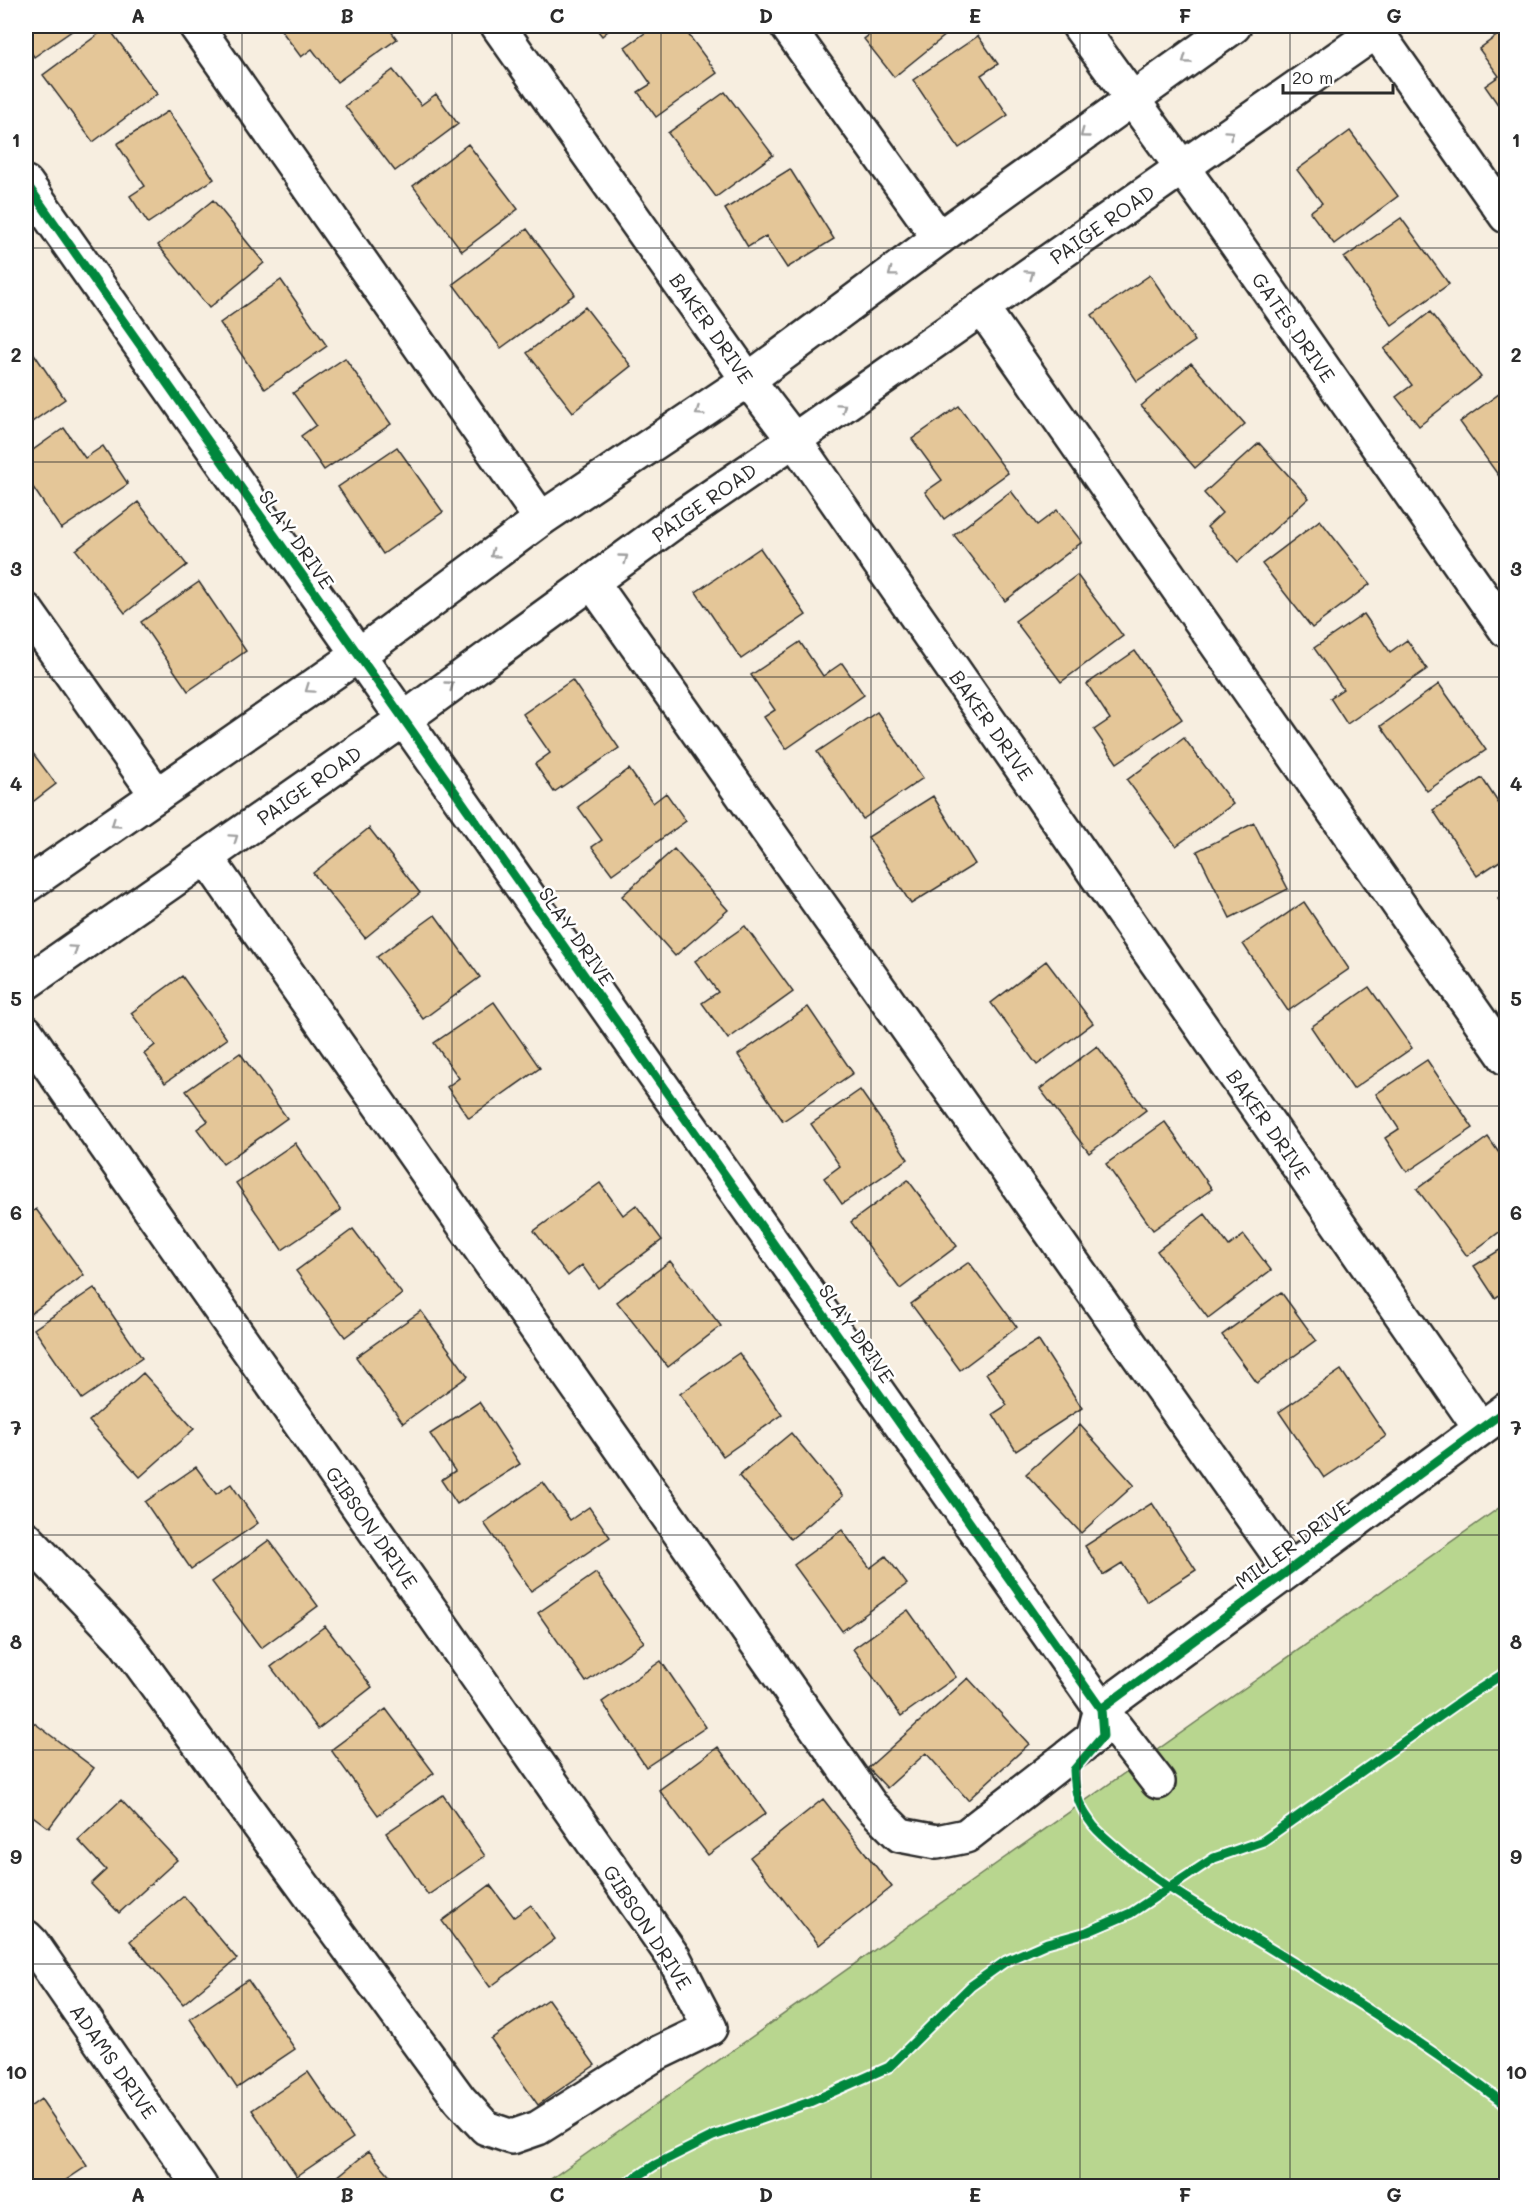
<svg xmlns="http://www.w3.org/2000/svg" width="1532" height="2212" font-family="Mali,sans-serif">
<style>
.green{fill:#b8d68f;stroke:#72805d;stroke-width:1.5}
.building{fill:#e4c698;stroke:#2b2b2b;stroke-width:1.5}
.lines{fill:none;stroke-linecap:round;stroke-linejoin:round}
.minor-casing{stroke:#2b2b2b;stroke-width:38}
.major-casing{stroke:#2b2b2b;stroke-width:38}
.minor{stroke:#fff;stroke-width:33}
.major{stroke:#fff;stroke-width:33}
.cycleway-casing{stroke:#fff;stroke-width:13}
.cycleway{stroke:#00873e;stroke-width:9}
.oneway{stroke:#a0a0a0}
.grid{fill:none;stroke:#2b2b2b;stroke-width:1.5;stroke-opacity:0.55}
.labels{text-anchor:middle;dominant-baseline:central;stroke-width:5;stroke-linejoin:round;paint-order:stroke}
.street-label{font-size:20px;fill:#2b2b2b;stroke:#fff}
.neatline{fill:none;stroke:#2b2b2b;stroke-width:2}
.grid-label{font-size:20px;text-anchor:middle;font-weight:bold;fill:#2b2b2b}
</style>
<rect width="100%" height="100%" fill="#f7eee0"/>
<filter id="ink" filterUnits="userSpaceOnUse"><feTurbulence type="fractalNoise" baseFrequency=".0167" numOctaves="2"/><feDisplacementMap in="SourceGraphic" scale="12" xChannelSelector="R" yChannelSelector="G"/><feConvolveMatrix kernelMatrix="1 2 1 2 8 2 1 2 1" color-interpolation-filters="sRGB"/></filter>
<g filter="url(#ink)">
<path class="green" d="M1506 1503V2186H541Z"/>
<path class="building" d="M26 26H79L34 57 26 44Z
M278 26H387L397 39 337 82 312 49 301 57Z
M594 26H614L602 36Z
M655 26H682L717 73 656 117 638 92 651 84 625 47Z
M881 26H957L894 77 864 39Z
M108 27 157 94 93 142 43 75Z
M1506 29V116L1485 86 1499 76 1479 49Z
M978 36 998 64 981 75 1008 115 959 148 913 80Z
M393 70 421 105 436 94 458 124 395 171 345 106Z
M725 92 773 155 716 197 668 133Z
M168 111 214 179 148 223 130 196 145 186 117 144Z
M1350 131 1398 196 1334 244 1310 212 1322 203 1297 170Z
M468 144 518 209 462 251 413 186Z
M790 169 834 239 787 268 766 236 748 247 725 209Z
M213 200 264 263 209 308 158 245Z
M1401 218 1449 284 1392 325 1344 258Z
M527 229 575 294 501 348 453 284Z
M1150 275 1195 341 1137 381 1092 315Z
M281 280 327 346 265 389 220 323Z
M585 307 631 366 573 412 527 353Z
M1430 312 1481 377 1419 426 1396 397 1412 385 1384 349Z
M26 342 65 399 26 426Z
M345 358 391 424 324 470 301 436 316 425 293 393Z
M1191 363 1245 424 1195 468 1141 406Z
M1506 389V486L1460 422Z
M959 406 1008 473 944 519 925 492 942 480 912 439Z
M64 428 85 458 103 446 128 484 61 529 26 477V455Z
M1259 443 1309 498 1238 562 1207 527 1222 513 1204 493Z
M397 447 443 512 383 554 338 487Z
M1011 491 1037 525 1057 510 1082 542 1005 601 954 535Z
M138 502 187 565 125 613 76 550Z
M1320 520 1370 584 1312 628 1262 564Z
M760 548 806 615 741 659 696 592Z
M1077 575 1123 636 1061 682 1015 621Z
M199 582 246 651 188 691 141 622Z
M1364 614 1390 652 1407 640 1427 669 1347 724 1330 698 1343 689 1314 648Z
M800 642 823 676 842 663 864 695 786 749 764 717 775 710 751 675Z
M1135 651 1182 719 1117 763 1094 730 1110 719 1087 684Z
M572 680 619 748 554 792 535 764 550 753 523 714Z
M1439 684 1486 750 1427 791 1381 726Z
M877 712 923 778 863 819 817 752Z
M1184 738 1233 804 1176 846 1127 780Z
M26 744 56 784 26 807Z
M629 769 653 803 666 793 686 821 612 874 592 847 602 840 578 807Z
M1482 778 1501 807 1506 804V857L1477 876 1433 810Z
M933 796 975 864 911 904 868 837Z
M1254 823 1288 889 1230 918 1197 851Z
M369 828 420 893 365 938 313 873Z
M674 849 728 910 675 956 622 896Z
M1506 892V910L1498 898Z
M1304 902 1349 969 1288 1011 1243 944Z
M435 915 480 977 423 1019 377 957Z
M745 926 793 992 728 1039 702 1003 718 992 695 961Z
M1046 961 1093 1023 1037 1065 991 1003Z
M182 976 227 1039 165 1083 144 1054 155 1045 131 1013Z
M1369 987 1412 1048 1353 1089 1311 1027Z
M494 1002 540 1068 469 1118 447 1087 459 1078 434 1043Z
M808 1007 853 1073 783 1121 738 1055Z
M1097 1046 1146 1110 1089 1153 1040 1089Z
M240 1053 287 1118 223 1164 197 1129 208 1121 186 1091Z
M1427 1060 1473 1128 1407 1172 1385 1138 1399 1129 1376 1094Z
M860 1090 908 1159 842 1204 824 1178 840 1166 811 1124Z
M1165 1122 1212 1189 1153 1230 1106 1164Z
M1488 1137 1506 1163V1227L1467 1256 1417 1189Z
M295 1143 341 1210 282 1250 236 1183Z
M908 1180 957 1246 900 1289 851 1222Z
M600 1183 623 1215 636 1205 662 1240 598 1288 582 1265 568 1276 534 1231Z
M36 1209 84 1275 26 1317V1217Z
M1205 1214 1229 1246 1244 1235 1271 1270 1208 1318 1157 1251Z
M353 1229 402 1294 345 1337 296 1271Z
M1506 1246V1291L1495 1298 1474 1266Z
M670 1261 721 1326 668 1367 617 1302Z
M969 1262 1017 1327 960 1370 911 1304Z
M94 1288 142 1358 82 1399 34 1329Z
M1281 1292 1316 1340 1257 1383 1222 1335Z
M421 1311 468 1376 403 1423 356 1357Z
M1038 1340 1082 1408 1016 1451 993 1414 1007 1405 986 1373Z
M739 1353 782 1415 723 1456 680 1394Z
M1341 1370 1386 1436 1324 1478 1279 1412Z
M143 1373 194 1429 140 1477 89 1421Z
M479 1402 520 1464 457 1504 441 1480 455 1471 430 1434Z
M1080 1425 1134 1485 1081 1533 1026 1474Z
M791 1433 843 1496 791 1539 739 1476Z
M196 1467 216 1494 231 1484 258 1523 191 1569 145 1502Z
M543 1482 570 1520 589 1507 610 1537 531 1591 484 1523Z
M1152 1503 1196 1570 1147 1602 1122 1563 1103 1575 1085 1546Z
M842 1530 870 1568 886 1556 907 1584 842 1631 794 1565Z
M269 1540 318 1606 261 1648 212 1582Z
M596 1573 644 1642 586 1682 538 1613Z
M908 1610 956 1677 901 1716 853 1649Z
M325 1626 372 1687 318 1729 271 1667Z
M661 1661 706 1727 646 1767 602 1702Z
M968 1678 1029 1744 968 1800 926 1753 887 1788 868 1768Z
M386 1709 434 1773 378 1815 331 1750Z
M33 1722 94 1768 49 1828 26 1811V1732Z
M718 1747 766 1813 708 1855 659 1790Z
M443 1795 485 1856 428 1895 386 1833Z
M823 1799 892 1887 819 1945 750 1857Z
M121 1800 177 1860 119 1913 91 1884 106 1870 78 1840Z
M490 1885 514 1917 531 1905 555 1939 490 1987 442 1921Z
M184 1896 237 1959 183 2004 130 1941Z
M248 1980 295 2049 237 2088 190 2019Z
M548 1999 595 2065 538 2105 491 2039Z
M308 2072 353 2138 297 2176 252 2110Z
M41 2099 87 2166 57 2186H26V2110Z
M369 2151 399 2186H326Z"/>
<g class="lines">
<g class="minor-casing">
<path id="minor" d="M196 26 541 519
M498 26 748 380 794 440 1480 1428
M787 26 939 238
M1079 26 1210 206 1506 630
M1376 31 1506 216
M26 183 1101 1709 1158 1782
M982 308 1506 1058
M592 582 1289 1569
M26 610 157 795
M206 857 871 1806 900 1835 937 1842 966 1836 1093 1737 1101 1709
M26 1032 674 1958 710 2028 654 2055 538 2128 512 2137 486 2128 460 2100 124 1641 26 1538
M1101 1709 1506 1410
M26 1937 32 1943 200 2186"/>
</g>
<g class="major-casing">
<path id="major" d="M26 886 357 656 541 519 748 380 939 238 1234 26
M26 983 403 720 674 522 794 440 1384 26"/>
</g>
<use href="#minor" class="minor"/>
<use href="#major" class="major"/>
<g class="cycleway-casing">
<path id="cycleway" d="M26 183 1101 1709
M1101 1709 1103 1736 1074 1770C1075 1792 1077 1803 1090 1821 1096 1831 1107 1839 1116 1847 1162 1888 1219 1917 1271 1949 1351 1998 1432 2048 1506 2105
M1101 1709 1506 1410
M623 2186 655 2165 713 2136 810 2102 889 2067 971 1986 1006 1961 1047 1943 1087 1932 1131 1913 1214 1858 1263 1841 1467 1697 1506 1672"/>
</g>
<use href="#cycleway" class="cycleway"/>
</g>
<defs><path id="oneway-chevron" d="M-2-3.5L2.5 0L-2 3.5" fill="none" stroke-width="1.6" stroke-linecap="round" stroke-linejoin="round" transform="scale(1.5)"/></defs>
<g class="oneway">
<use href="#oneway-chevron" transform="translate(1186 60) rotate(144)"/>
<use href="#oneway-chevron" transform="translate(1084 134) rotate(144)"/>
<use href="#oneway-chevron" transform="translate(1230 134) rotate(-35)"/>
<use href="#oneway-chevron" transform="translate(892 273) rotate(143)"/>
<use href="#oneway-chevron" transform="translate(1030 274) rotate(-35)"/>
<use href="#oneway-chevron" transform="translate(842 407) rotate(-35)"/>
<use href="#oneway-chevron" transform="translate(699 412) rotate(146)"/>
<use href="#oneway-chevron" transform="translate(494 554) rotate(143)"/>
<use href="#oneway-chevron" transform="translate(624 558) rotate(-36)"/>
<use href="#oneway-chevron" transform="translate(450 685) rotate(-36)"/>
<use href="#oneway-chevron" transform="translate(309 689) rotate(145)"/>
<use href="#oneway-chevron" transform="translate(115 824) rotate(145)"/>
<use href="#oneway-chevron" transform="translate(234 838) rotate(-35)"/>
<use href="#oneway-chevron" transform="translate(74 949) rotate(-35)"/>
</g>
</g>
<path class="grid" d="M242 26V2186M452 26V2186M661 26V2186M871 26V2186M1080 26V2186M1290 26V2186M26 248H1506M26 462H1506M26 677H1506M26 891H1506M26 1106H1506M26 1321H1506M26 1535H1506M26 1750H1506M26 1964H1506"/>
<g class="labels">
<g class="street-label">
<text transform="translate(1102 224) rotate(-35)">PAIGE ROAD</text>
<text transform="translate(1294 327) rotate(55)">GATES DRIVE</text>
<text transform="translate(712 328) rotate(55)">BAKER DRIVE</text>
<text transform="translate(704 502) rotate(-35)">PAIGE ROAD</text>
<text transform="translate(297 539) rotate(55)">SLAY DRIVE</text>
<text transform="translate(992 725) rotate(55)">BAKER DRIVE</text>
<text transform="translate(309 785) rotate(-35)">PAIGE ROAD</text>
<text transform="translate(577 936) rotate(55)">SLAY DRIVE</text>
<text transform="translate(1269 1124) rotate(55)">BAKER DRIVE</text>
<text transform="translate(857 1333) rotate(55)">SLAY DRIVE</text>
<text transform="translate(372 1527) rotate(55)">GIBSON DRIVE</text>
<text transform="translate(1292 1544) rotate(-36)">MILLER DRIVE</text>
<text transform="translate(648 1927) rotate(57)">GIBSON DRIVE</text>
<text transform="translate(114 2061) rotate(55)">ADAMS DRIVE</text>
</g>
</g>
<rect width="1532" height="2212" fill="none" stroke="#fff" stroke-width="66"/>
<path d="M1283 84v9h110v-9" fill="none" stroke="#2b2b2b" stroke-width="3"/>
<text x="1292" y="84" font-size="18" fill="#2b2b2b" stroke="#ffffff" stroke-width="4.5" paint-order="stroke">20 m</text>
<rect x="33" y="33" width="1466" height="2146" class="neatline"/>
<g class="grid-label">
<text x="138" y="23">A</text>
<text x="347" y="23">B</text>
<text x="557" y="23">C</text>
<text x="766" y="23">D</text>
<text x="975" y="23">E</text>
<text x="1185" y="23">F</text>
<text x="1394" y="23">G</text>
<text x="16" y="147">1</text>
<text x="1516" y="147">1</text>
<text x="16" y="362">2</text>
<text x="1516" y="362">2</text>
<text x="16" y="576">3</text>
<text x="1516" y="576">3</text>
<text x="16" y="791">4</text>
<text x="1516" y="791">4</text>
<text x="16" y="1006">5</text>
<text x="1516" y="1006">5</text>
<text x="16" y="1220">6</text>
<text x="1516" y="1220">6</text>
<text x="16" y="1435">7</text>
<text x="1516" y="1435">7</text>
<text x="16" y="1649">8</text>
<text x="1516" y="1649">8</text>
<text x="16" y="1864">9</text>
<text x="1516" y="1864">9</text>
<text x="16" y="2079">10</text>
<text x="1516" y="2079">10</text>
<text x="138" y="2202">A</text>
<text x="347" y="2202">B</text>
<text x="557" y="2202">C</text>
<text x="766" y="2202">D</text>
<text x="975" y="2202">E</text>
<text x="1185" y="2202">F</text>
<text x="1394" y="2202">G</text>
</g>
</svg>
